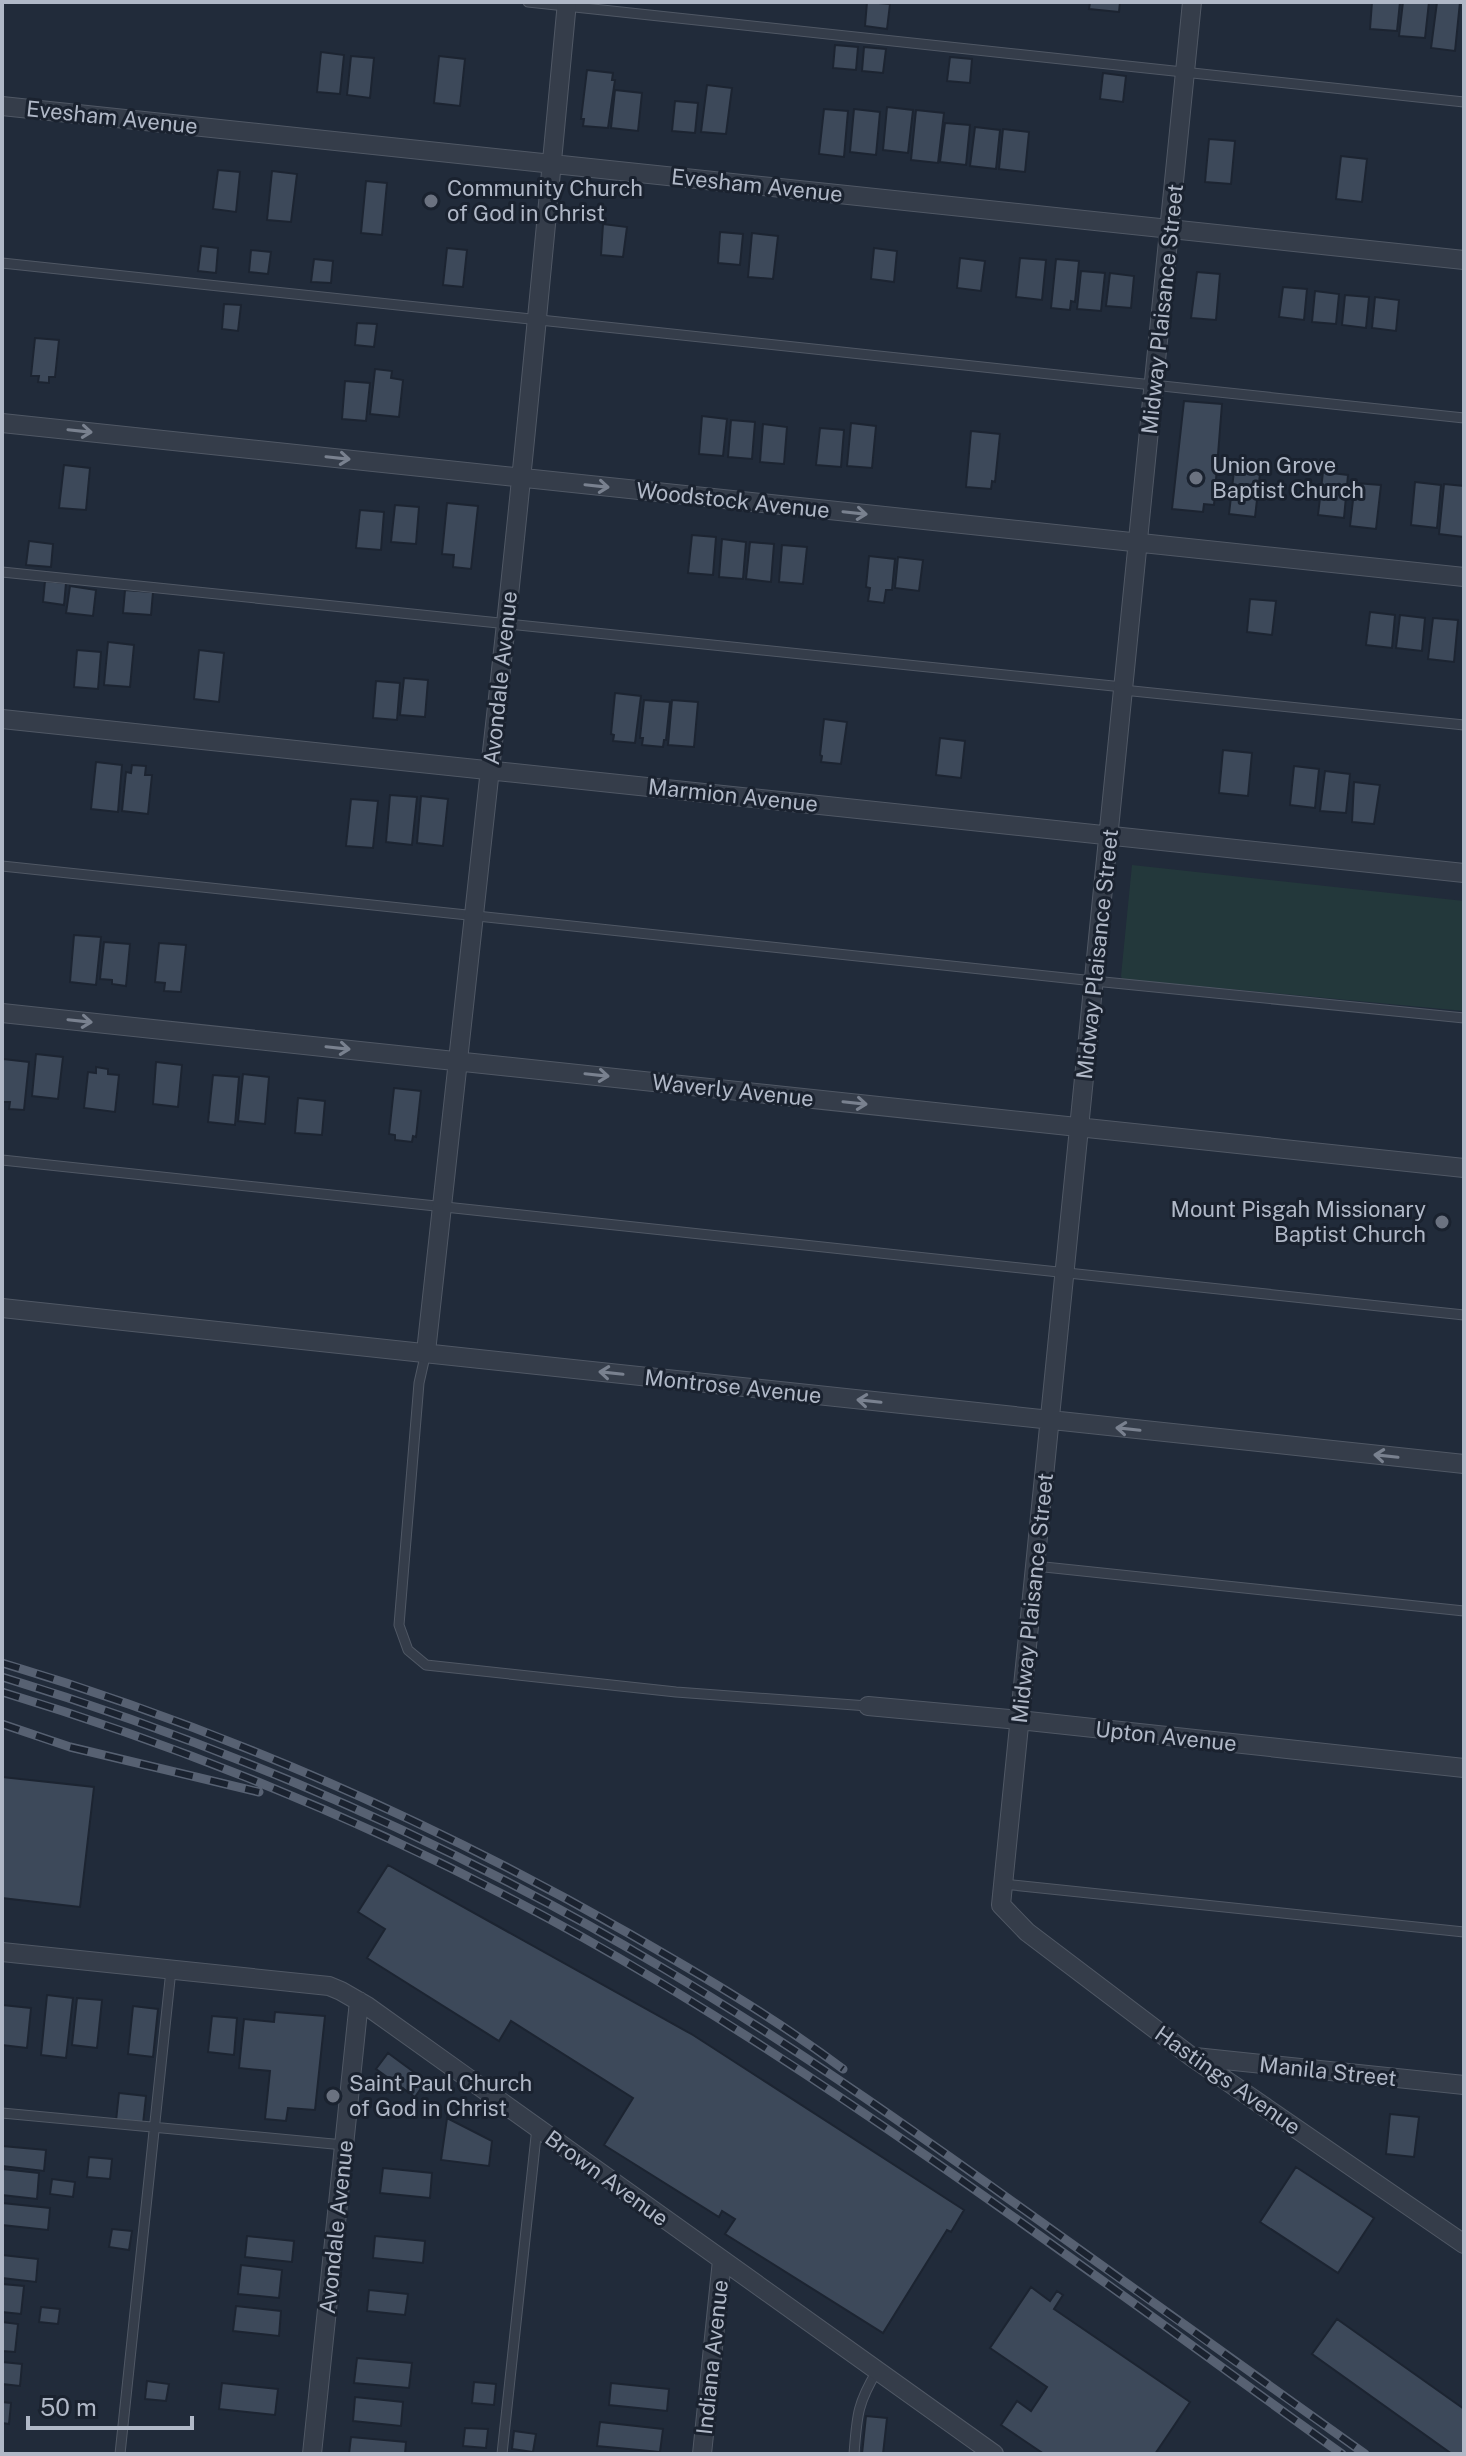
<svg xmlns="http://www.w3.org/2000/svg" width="1466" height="2456" font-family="'Public Sans',sans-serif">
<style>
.green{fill:#23383b}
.building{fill:#3d495a;stroke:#1c2431;stroke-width:2}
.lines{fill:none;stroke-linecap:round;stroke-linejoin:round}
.lane-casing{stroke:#505865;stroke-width:11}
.street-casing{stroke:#505865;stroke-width:20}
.lane{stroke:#353d4a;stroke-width:9}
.street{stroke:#353d4a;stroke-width:18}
.rail-casing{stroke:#576172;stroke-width:9}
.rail{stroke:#1a222f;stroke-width:6;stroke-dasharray:18;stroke-linecap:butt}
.oneway{stroke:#79818f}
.worship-dot{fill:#6b7280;stroke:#1a222f;stroke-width:3}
.labels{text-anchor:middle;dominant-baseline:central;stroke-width:6;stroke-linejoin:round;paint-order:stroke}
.street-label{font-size:22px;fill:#b0b8c7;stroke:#1a222f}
.poi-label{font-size:22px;fill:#b0b8c7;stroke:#1a222f;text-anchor:start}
</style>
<rect width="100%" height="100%" fill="#212b3a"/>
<path class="green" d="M1132 865 1464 901V1011L1122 979 1121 976Z"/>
<path class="building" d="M867 2 890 4 887 29 865 26Z
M1090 2H1120L1119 12 1089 9Z
M1372 2H1400L1397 31 1370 29Z
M1403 2H1429L1425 38 1399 36Z
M1437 2H1460L1455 51 1431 48Z
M835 45 858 47 856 70 833 68Z
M864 47 886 49 883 73 862 71Z
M321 52 344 55 340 94 317 92Z
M351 56 374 58 370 98 347 95Z
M439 56 465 59 460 106 434 103Z
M950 57 972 59 970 83 947 81Z
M587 70 613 73 612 80H615L608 128 583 126 584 119H581Z
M1103 73 1126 76 1123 102 1100 99Z
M707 85 732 88 726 134 701 132Z
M615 90 642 93 638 131 611 128Z
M675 101 698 103 695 133 672 131Z
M887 107 913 110 908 153 883 150Z
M824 109 848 111 844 157 819 154Z
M854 109 880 112 876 155 850 152Z
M916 110 944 113 938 163 911 160Z
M945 123 970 125 966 165 940 162Z
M975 127 1000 130 996 169 970 166Z
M1003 129 1029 132 1025 172 999 169Z
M1209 139 1235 141 1231 184 1205 182Z
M1341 156 1367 159 1362 202 1336 199Z
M218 170 240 172 236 212 213 209Z
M272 171 297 174 291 222 267 220Z
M366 181 387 183 382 235 361 233Z
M603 224 627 227 623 257 601 255Z
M720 232 743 234 740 265 718 263Z
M752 233 778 236 773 279 748 277Z
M201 246 218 248 216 273 198 271Z
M447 248 467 250 463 287 443 285Z
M874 248 897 251 894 282 871 279Z
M251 250 271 252 268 274 249 272Z
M960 258 985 261 981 291 957 288Z
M1020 258 1046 260 1042 300 1016 297Z
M314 259 333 261 331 283 311 282Z
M1056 259 1079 261 1075 302 1071 301 1070 310 1051 308Z
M1081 271 1105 273 1101 311 1077 309Z
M1197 272 1220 274 1216 320 1191 318Z
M1110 273 1134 276 1131 308 1106 306Z
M1283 287 1307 289 1304 320 1279 317Z
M1315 291 1339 294 1336 324 1312 322Z
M1345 295 1369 297 1366 328 1342 325Z
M1375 297 1399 300 1396 331 1372 328Z
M224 304 241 305 238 331 222 329Z
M357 323 377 324 374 347 355 345Z
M35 338 59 340 55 377H49V383L38 382 39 376H31Z
M375 369 392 371 391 378 403 380 399 417 370 414Z
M345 381 370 383 366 421 342 419Z
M1184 401 1222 404 1214 505 1204 504 1203 512 1172 509Z
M702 416 727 419 723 456 699 454Z
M731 420 755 422 752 459 728 457Z
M851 423 876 426 872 468 847 466Z
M763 424 787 427 784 464 760 462Z
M820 428 844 430 841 467 816 465Z
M971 431 1000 434 995 482 992 481 991 489 966 487Z
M64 465 90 468 86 510 59 508Z
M1234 471 1260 474 1255 517 1229 514Z
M1323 472 1348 475 1344 518 1318 515Z
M1415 482 1441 485 1437 528 1411 525Z
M1355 483 1381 485 1376 529 1350 526Z
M1444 484 1464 486V537L1439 534Z
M447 503 478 506 471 569 453 567 454 555 442 554Z
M395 505 419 507 416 544 391 542Z
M360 510 384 512 381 550 356 548Z
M692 535 716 537 713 575 688 573Z
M722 539 746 542 743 579 719 577Z
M29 541 53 544 51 567 26 565Z
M750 542 774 544 771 582 746 579Z
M782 545 807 547 803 584 779 582Z
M869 556 895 559 892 590H886L884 603 868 601 870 588 866 587Z
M898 557 923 560 919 591 895 588Z
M45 581 66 583 64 605 43 602Z
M70 586 96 590 93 616 66 613Z
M125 590 153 592 151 615 123 613Z
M1250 599 1276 601 1272 635 1247 632Z
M1370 612 1395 615 1392 648 1366 645Z
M1400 615 1425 618 1422 651 1396 648Z
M1433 618 1458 620 1454 662 1428 659Z
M108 642 134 645 130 687 104 685Z
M77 650 101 652 98 689 74 687Z
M199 650 224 653 219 702 194 699Z
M404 678 428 680 425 717 400 715Z
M376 681 400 683 397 720 373 718Z
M615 693 641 696 635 743 613 741 614 735 611 734Z
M644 700 670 702 666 740H664L663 747 642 745 643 738H640Z
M672 700 698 702 694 747 668 745Z
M824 719 847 722 841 764 821 762 822 756 820 755Z
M940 738 965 741 961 778 936 775Z
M1223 750 1252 753 1248 796 1219 793Z
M96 762 122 765 118 812 91 809Z
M132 765 146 766 145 775H152L148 814 122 811 126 772 131 773Z
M1294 766 1319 769 1315 808 1290 805Z
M1325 771 1350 774 1346 813 1320 811Z
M1354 782 1380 785 1374 824 1352 822Z
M390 795 417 797 412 845 386 842Z
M421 796 448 799 443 846 417 843Z
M351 799 378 801 373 848 346 846Z
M74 935 101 937 96 985 70 982Z
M104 942 130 944 126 986 112 984V980L100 979Z
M159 943 186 945 181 992 164 991 165 983 155 982Z
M36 1054 63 1057 58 1099 32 1096Z
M3 1059 29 1062 24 1110 9 1109 10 1102H2Z
M156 1062 182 1065 178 1107 153 1104Z
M96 1067 108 1069V1074L119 1075 115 1112 84 1108 88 1072 96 1073Z
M243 1074 269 1077 265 1124 238 1121Z
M213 1075 239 1077 235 1125 208 1122Z
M394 1088 421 1091 416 1137 413 1136 412 1142 395 1140V1135L389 1134Z
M298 1098 325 1101 322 1135 295 1133Z
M2 1777 94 1787 80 1907 2 1898Z
M388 1865 693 2035 964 2210 951 2232 947 2230 883 2333 725 2234 735 2219 722 2211 719 2217 604 2145 633 2098 511 2021 499 2041 367 1958 385 1929 358 1912Z
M47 1995 73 1998 66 2058 41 2055Z
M77 1998 102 2000 97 2048 72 2045Z
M2 2005 31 2008 27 2048 2 2045Z
M133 2006 158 2009 153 2057 128 2054Z
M275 2012 325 2016 315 2110 288 2108 286 2121 265 2119 270 2071 239 2068 244 2019 274 2022Z
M212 2016 237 2018 234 2055 208 2052Z
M388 2053 426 2081 415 2097 376 2069Z
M119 2093 146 2096 143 2124 116 2121Z
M1390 2114 1419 2117 1414 2157 1386 2154Z
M447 2118 492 2141 489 2166 441 2160Z
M2 2146 46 2150 44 2171 2 2166Z
M89 2157 112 2159 110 2179 87 2177Z
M1296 2167 1374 2218 1338 2273 1260 2222Z
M383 2168 432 2173 430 2198 380 2193Z
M2 2169 39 2173 37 2199 2 2195Z
M52 2179 75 2182 73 2197 50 2194Z
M2 2203 50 2208 48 2230 2 2225Z
M112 2229 132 2231 129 2250 109 2247Z
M247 2236 294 2241 292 2262 245 2257Z
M375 2236 425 2241 423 2263 373 2258Z
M2 2255 38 2259 36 2282 2 2278Z
M241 2265 282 2270 279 2298 238 2294Z
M2 2284 24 2286 21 2314 2 2312Z
M1031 2287 1050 2301 1057 2291 1063 2295 1054 2309 1190 2402 1155 2454H1044L1001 2425 1017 2401 1031 2411 1047 2387 990 2348Z
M369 2290 408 2294 405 2315 367 2311Z
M236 2306 281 2311 279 2336 233 2331Z
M41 2307 60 2309 58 2324 39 2322Z
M1337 2319 1464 2409V2454H1452L1312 2354Z
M2 2322 18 2324 15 2352 2 2351Z
M357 2358 412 2363 409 2388 354 2383Z
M2 2362 22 2364 20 2386 2 2384Z
M147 2381 169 2384 166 2401 145 2399Z
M474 2382 496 2384 494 2405 472 2403Z
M222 2383 278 2389 275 2415 219 2409Z
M611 2383 669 2389 667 2411 609 2405Z
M355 2397 403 2402 401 2426 353 2421Z
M2 2402 11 2403 9 2424 2 2423Z
M866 2416 887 2418 883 2454H862Z
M600 2422 663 2429 660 2452 597 2446Z
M465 2428 488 2429 486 2448 463 2446Z
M514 2431 536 2434 533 2452 512 2449Z
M351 2437 406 2442 405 2454H349Z"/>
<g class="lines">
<g class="lane-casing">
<path id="lane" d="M528 2 1464 102
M2 263 1464 418
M2 572 1123 687
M1123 690 1464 725
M2 866 1094 981 1464 1018
M2 1160 1464 1315
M426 1352 419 1383 399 1625 408 1650 426 1665 676 1692 868 1706
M1035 1566 1464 1611
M1003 1884 1464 1932
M2 2113 344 2145
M120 2454 171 1970
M502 2454 537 2127
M854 2454C857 2416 857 2404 877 2371"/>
</g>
<g class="street-casing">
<path id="street" d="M1192 2 1001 1905 1027 1932 1192 2057 1464 2244
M2 106 1464 260
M2 423 1464 577
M2 719 1464 873
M2 1013 1464 1168
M2 1308 1464 1464
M426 1352C446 1158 468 964 490 769 519 514 543 258 567 2
M868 1706 1019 1720 1464 1768
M2 1952 329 1986 341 1991 367 2006 994 2454
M1195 2057 1464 2085
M312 2454 359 2001
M702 2454 722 2260"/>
</g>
<use href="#lane" class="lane"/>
<use href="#street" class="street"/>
<g class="rail-casing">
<path id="rail" d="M2 1663C220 1728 430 1820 628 1933 701 1975 775 2018 843 2069
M2 1677C232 1747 454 1844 661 1967 800 2049 931 2143 1062 2237 1163 2310 1264 2382 1365 2454
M2 1692C230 1761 452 1857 656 1980 894 2123 1116 2292 1342 2454
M2 1724 70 1747 259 1792"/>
</g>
<use href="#rail" class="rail"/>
</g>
<defs><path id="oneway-shaft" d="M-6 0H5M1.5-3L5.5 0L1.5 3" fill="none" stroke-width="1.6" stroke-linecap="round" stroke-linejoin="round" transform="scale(2)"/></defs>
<g class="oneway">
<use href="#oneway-shaft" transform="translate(80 431) rotate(6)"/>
<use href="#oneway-shaft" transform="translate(338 458) rotate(6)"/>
<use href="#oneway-shaft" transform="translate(597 486) rotate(6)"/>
<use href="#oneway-shaft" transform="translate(855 513) rotate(6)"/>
<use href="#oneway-shaft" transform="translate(80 1021) rotate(6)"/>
<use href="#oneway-shaft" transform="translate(338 1048) rotate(6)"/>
<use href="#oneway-shaft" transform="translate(597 1075) rotate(6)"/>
<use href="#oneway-shaft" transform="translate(855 1103) rotate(6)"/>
<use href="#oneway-shaft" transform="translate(611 1373) rotate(-174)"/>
<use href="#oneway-shaft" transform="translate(869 1401) rotate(-174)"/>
<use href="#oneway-shaft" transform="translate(1128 1429) rotate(-174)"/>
<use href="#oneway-shaft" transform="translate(1386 1456) rotate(-174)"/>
</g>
<g class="worship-dot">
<circle cx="431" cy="201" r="8"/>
<circle cx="1196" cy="478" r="8"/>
<circle cx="1442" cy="1222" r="8"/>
<circle cx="333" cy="2096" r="8"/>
</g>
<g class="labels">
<g class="street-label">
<text transform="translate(112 117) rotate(6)">Evesham Avenue</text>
<text transform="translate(757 185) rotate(6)">Evesham Avenue</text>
<text transform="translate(1162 309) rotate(-84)">Midway Plaisance Street</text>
<text transform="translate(733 500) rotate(6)">Woodstock Avenue</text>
<text transform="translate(500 678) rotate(-84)">Avondale Avenue</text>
<text transform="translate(733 795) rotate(6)">Marmion Avenue</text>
<text transform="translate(1097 954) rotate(-84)">Midway Plaisance Street</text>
<text transform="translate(733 1090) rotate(6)">Waverly Avenue</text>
<text transform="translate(733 1386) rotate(6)">Montrose Avenue</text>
<text transform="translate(1032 1598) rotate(-84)">Midway Plaisance Street</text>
<text transform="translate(1166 1736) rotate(6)">Upton Avenue</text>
<text transform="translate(1328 2071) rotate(6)">Manila Street</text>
<text transform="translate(1228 2080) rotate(35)">Hastings Avenue</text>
<text transform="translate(607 2178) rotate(36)">Brown Avenue</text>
<text transform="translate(336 2227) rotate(-84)">Avondale Avenue</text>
<text transform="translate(712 2357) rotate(-84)">Indiana Avenue</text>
</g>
<g class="poi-label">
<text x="447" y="188">Community Church<tspan x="447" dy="25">of God in Christ</tspan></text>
<text x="1212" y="465">Union Grove<tspan x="1212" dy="25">Baptist Church</tspan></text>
<text x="1426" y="1209" text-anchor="end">Mount Pisgah Missionary<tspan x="1426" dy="25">Baptist Church</tspan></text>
<text x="349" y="2083">Saint Paul Church<tspan x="349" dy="25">of God in Christ</tspan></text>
</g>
</g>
<rect width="1466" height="2456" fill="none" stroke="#b0b8c7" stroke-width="8"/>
<path d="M28 2416v12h164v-12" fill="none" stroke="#b0b8c7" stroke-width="4"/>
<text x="40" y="2416" font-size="24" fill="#b0b8c7" stroke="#1a222f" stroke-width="6" paint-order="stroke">50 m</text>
</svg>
